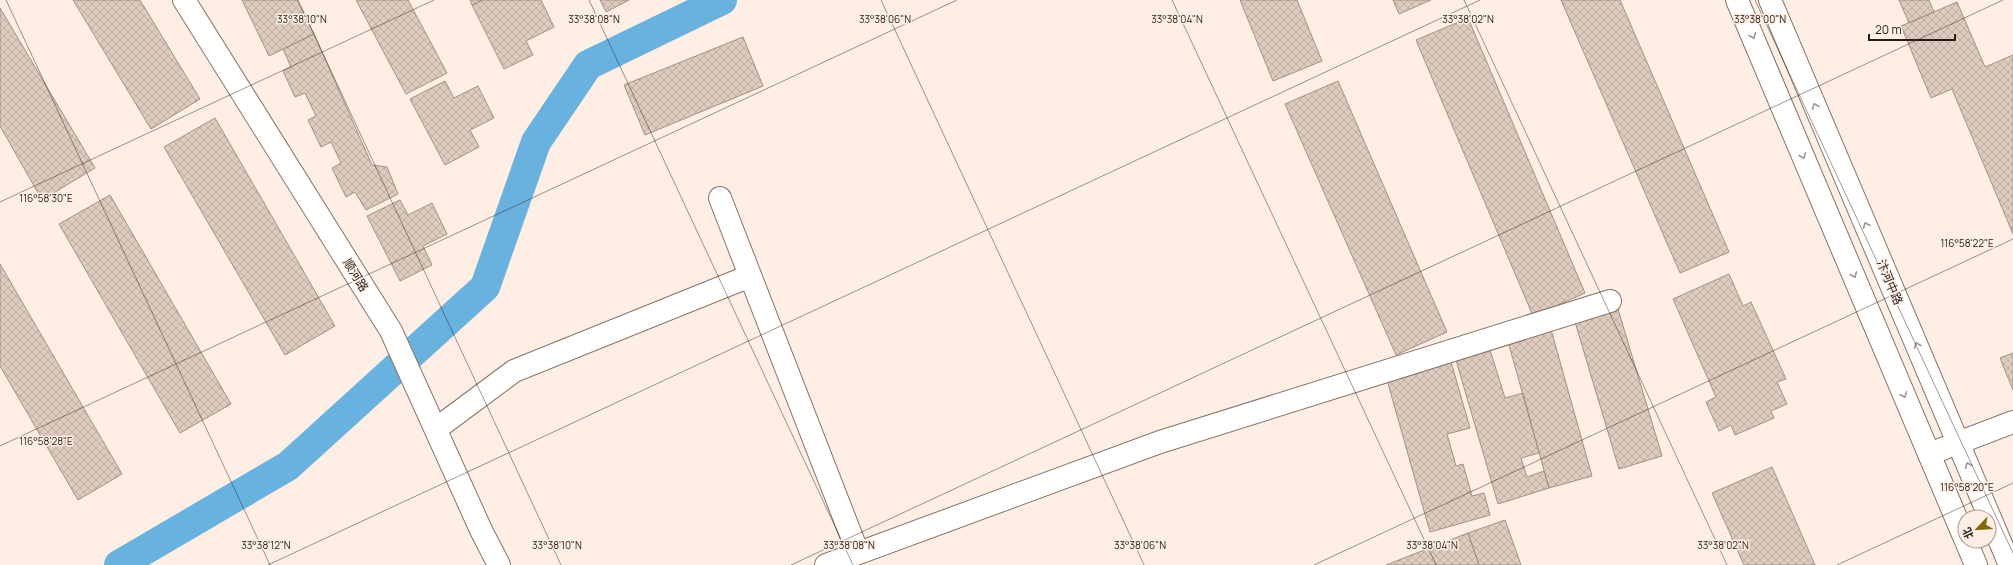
<svg xmlns="http://www.w3.org/2000/svg" width="2013" height="565" font-family="Manrope,'Noto Sans SC',sans-serif">
<style>
.lines{fill:none;stroke-linecap:round;stroke-linejoin:round}
.canal{stroke:#68b2df;stroke-width:30}
.building{fill:url(#building-cross-hatch);stroke:#a39084}
.street-casing{stroke:#867468;stroke-width:24}
.secondary-casing{stroke:#867468;stroke-width:24}
.street{stroke:#fff;stroke-width:22}
.secondary{stroke:#fff;stroke-width:22}
.oneway{stroke:#9c9998}
.ticks{fill:none;stroke:#241d19;stroke-width:1;stroke-opacity:0.45}
.labels{text-anchor:middle;dominant-baseline:central;stroke-width:3;stroke-linejoin:round;paint-order:stroke}
.street-label{font-size:12px;fill:#241d19;stroke:#feeee3}
.ticks-label{font-size:10px;text-anchor:middle;fill:#241d19;stroke:#feeee3;stroke-width:3;stroke-linejoin:round;paint-order:stroke}
</style>
<defs>
<pattern id="building-cross-hatch" width="8" height="8" patternUnits="userSpaceOnUse"><rect width="8" height="8" fill="#dfcbbe"/><path d="M0 0l8 8M0 8l8-8" fill="none" stroke="#bfaea3"/></pattern>
</defs>
<rect width="100%" height="100%" fill="#feeee3"/>
<g class="lines">
<path class="canal" d="M119 565 288 466 485 287 536 142 588 65 722 0"/>
</g>
<path class="building" d="M73 0H140L200 99 151 129Z
M242 0H297L314 34 269 56Z
M356 0H408L447 73 406 94Z
M470 0H483L472 5Z
M483 0H541L554 27 526 41 533 55 504 69 472 5Z
M600 0H629L606 12Z
M1240 0H1297L1322 61 1273 81Z
M1393 0H1431L1399 14Z
M1561 0H1620L1729 252 1680 273Z
M1899 0H1929L1934 12 1909 23Z
M1957 2 1985 67 2013 55V234L1952 89 1931 98 1901 26Z
M0 8 95 168 42 200 0 126Z
M1468 18 1585 293 1533 316 1416 40Z
M314 34 372 165 387 167 398 194 366 210 355 192 346 197 332 168 341 163 331 142 321 147 308 120 316 116 305 93 295 97 283 71 291 67 283 49Z
M743 37 763 86 645 135 624 85Z
M445 81 454 98 478 86 494 118 470 130 479 147 445 165 410 99Z
M1338 81 1447 332 1396 355 1285 104Z
M215 118 335 326 285 355 164 147Z
M110 195 231 404 180 433 59 224Z
M400 200 408 215 432 203 447 234 423 246 432 265 400 281 367 216Z
M0 264 122 474 78 500 0 366Z
M1729 274 1743 306 1751 302 1786 379 1777 382 1787 404 1771 411 1774 418 1735 435 1731 425 1719 431 1706 402 1716 397 1673 299Z
M1618 309 1662 456 1619 469 1575 322Z
M1550 326 1592 476 1549 488 1507 338Z
M1490 350 1505 398 1523 393 1539 453 1521 458 1527 477 1544 471 1549 488 1498 504 1456 360Z
M2013 353V390L2000 358Z
M1451 362 1470 428 1447 434 1456 466 1463 464 1472 496 1484 493 1490 515 1430 532 1387 380Z
M1772 467 1815 565H1744L1712 493Z
M1505 520 1521 565H1479L1468 533Z
M1468 533 1479 565H1386Z"/>
<g class="lines">
<g class="street-casing">
<path id="street" d="M184 0 391 331 481 530 499 565
M720 198 858 553
M436 429 514 371 750 276
M1929 454 2013 422
M826 565 1160 442 1610 301"/>
</g>
<g class="secondary-casing">
<path id="secondary" d="M1737 0 1965 539
M1770 0 2010 565
M1966 541 1976 565"/>
</g>
<use href="#street" class="street"/>
<use href="#secondary" class="secondary"/>
</g>
<defs><path id="oneway-chevron" d="M-2-3.5L2.5 0L-2 3.5" fill="none" stroke-width="1.6" stroke-linecap="round" stroke-linejoin="round"/></defs>
<g class="oneway">
<use href="#oneway-chevron" transform="translate(1753 36) rotate(67)"/>
<use href="#oneway-chevron" transform="translate(1815 106) rotate(-113)"/>
<use href="#oneway-chevron" transform="translate(1803 156) rotate(67)"/>
<use href="#oneway-chevron" transform="translate(1866 225) rotate(-113)"/>
<use href="#oneway-chevron" transform="translate(1854 275) rotate(67)"/>
<use href="#oneway-chevron" transform="translate(1917 345) rotate(-113)"/>
<use href="#oneway-chevron" transform="translate(1904 395) rotate(67)"/>
<use href="#oneway-chevron" transform="translate(1968 465) rotate(-113)"/>
</g>
<path class="ticks" d="M6 0 270 565M298 0 561 565M589 0 853 565M881 0 1144 565M1172 0 1436 565M1464 0 1727 565M1755 0 2013 553M0 202 434 0M0 446 957 0M268 565 1480 0M791 565 2003 0M1314 565 2013 239M1837 565 2013 483"/>
<g class="labels">
<g class="street-label">
<text transform="translate(356 275) rotate(58)">顺河路</text>
<text transform="translate(1890 282) rotate(67)">汴河中路</text>
</g>
</g>
<g class="ticks-label">
<text x="302" y="23">33°38'10"N</text>
<text x="594" y="23">33°38'08"N</text>
<text x="885" y="23">33°38'06"N</text>
<text x="1177" y="23">33°38'04"N</text>
<text x="1468" y="23">33°38'02"N</text>
<text x="1760" y="23">33°38'00"N</text>
<text x="46" y="202">116°58'30"E</text>
<text x="1967" y="247">116°58'22"E</text>
<text x="46" y="445">116°58'28"E</text>
<text x="1967" y="491">116°58'20"E</text>
<text x="266" y="549">33°38'12"N</text>
<text x="849" y="549">33°38'08"N</text>
<text x="1140" y="549">33°38'06"N</text>
<text x="1432" y="549">33°38'04"N</text>
<text x="1723" y="549">33°38'02"N</text>
<text x="557" y="549">33°38'10"N</text>
</g>
<g transform="translate(1977 529) rotate(245)"><circle r="19" fill="#feeee3" stroke="#a79a92"/>
<path d="M0-3L7 15L0 10L-7 15Z" fill="#826801"/>
<text y="-6" font-size="11" font-weight="bold" text-anchor="middle" fill="#241d19">北</text>
</g>
<path d="M1869 34v6h86v-6" fill="none" stroke="#241d19" stroke-width="2"/>
<text x="1875" y="34" font-size="12" fill="#241d19" stroke="#feeee3" stroke-width="3" paint-order="stroke">20 m</text>
</svg>
